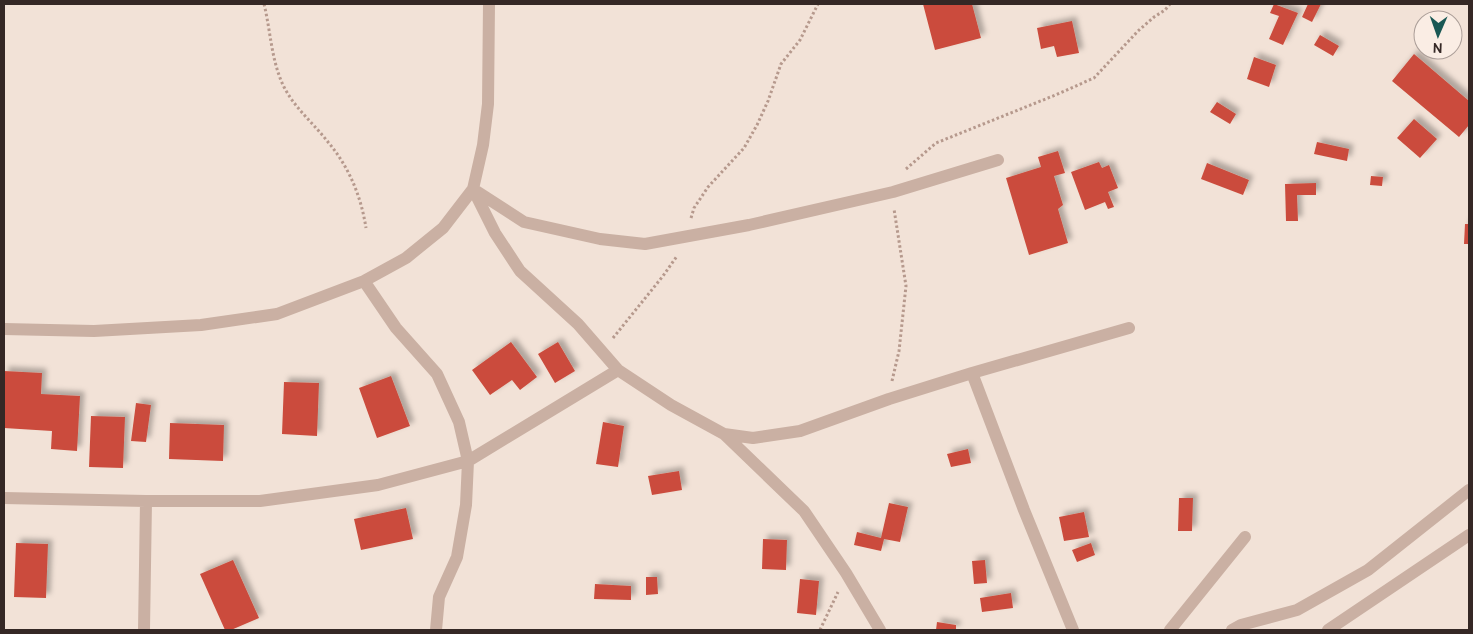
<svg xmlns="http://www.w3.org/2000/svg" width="1473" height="634" font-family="Cabin,sans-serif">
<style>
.building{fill:#cb4c3c;filter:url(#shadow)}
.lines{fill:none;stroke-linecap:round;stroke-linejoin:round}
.path{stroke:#b6998d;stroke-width:3;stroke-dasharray:2.5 2.5;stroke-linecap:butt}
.service{stroke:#cab0a3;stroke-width:12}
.minor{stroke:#cab0a3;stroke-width:12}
</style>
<defs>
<filter id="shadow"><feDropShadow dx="4.5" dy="-4.5" stdDeviation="2.5" flood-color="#0004"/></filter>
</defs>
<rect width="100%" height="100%" fill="#f2e2d7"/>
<path class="building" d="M923 4H972L981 38 935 50Z
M1274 4 1298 13 1283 45 1269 39 1279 16 1270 13Z
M1308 4H1321L1312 22 1302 17Z
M1072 21 1079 53 1057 57 1054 46 1041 49 1037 28Z
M1320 35 1339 46 1333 56 1314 45Z
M1414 54 1469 101V125L1459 137 1392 81Z
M1254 57 1276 65 1269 87 1247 79Z
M1217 102 1236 114 1230 124 1210 112Z
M1414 119 1437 139 1420 158 1397 138Z
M1317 142 1349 149 1347 161 1314 154Z
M1058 151 1065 173 1054 176 1063 205 1058 209 1068 243 1029 255 1006 178 1041 167 1038 157Z
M1099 162 1102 168 1109 165 1118 188 1108 192 1114 207 1108 209 1105 202 1085 210 1071 172Z
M1207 163 1249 180 1243 195 1201 179Z
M1371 176 1383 177 1382 186 1370 185Z
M1316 183V195H1297L1298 221H1286L1285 184Z
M1465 224H1469V244H1464Z
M511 342 537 377 520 390 512 380 490 395 472 370Z
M558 342 575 371 555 383 538 354Z
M4 371 42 373 41 394 80 396 77 451 51 449 52 431 4 428Z
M391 376 410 426 377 438 359 388Z
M284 382 319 383 317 436 282 434Z
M136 403 151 405 146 442 131 441Z
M91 416 125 417 123 468 89 467Z
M603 422 624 426 618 467 596 464Z
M170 423 224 425 223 461 169 459Z
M968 449 971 463 951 467 947 454Z
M679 471 682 490 652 495 648 476Z
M1179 498H1193L1192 531H1178Z
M889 503 908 507 900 542 884 539 881 551 854 545 857 532 881 538Z
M406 508 413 539 361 550 354 519Z
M1084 512 1089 537 1064 541 1059 517Z
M763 539 787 540 786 570 762 569Z
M16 543 48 544 46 598 14 597Z
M1091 543 1095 555 1077 562 1072 550Z
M233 560 259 618 231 630H225L200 574Z
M985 560 987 583 974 584 972 561Z
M646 577H657L658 594 646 595Z
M800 579 819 581 816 615 797 613Z
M595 584 631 586V600L594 599Z
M1011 593 1013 608 982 612 980 598Z
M937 622 956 625V630H936Z"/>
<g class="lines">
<path class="path" d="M264 4C271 32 271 62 285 89 296 109 314 124 328 142 349 167 361 196 366 228
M906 169 936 143 1053 96 1094 78 1138 31 1154 17 1165 10 1170 4
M691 218 694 208 708 187 744 148 757 125 768 101 781 64 800 40 818 4
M613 338 663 276 677 256
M892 381 899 351 906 286 894 209
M820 630 838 592"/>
<path class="service" d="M1170 630 1245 537
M1328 630 1469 535"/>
<path class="minor" d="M473 189 495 233 520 271 578 324 618 370 671 405 724 434 753 438 800 431 889 399 972 373 1129 328
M473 189 524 222 600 239 645 244 749 225 893 192 998 160
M364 281 396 328 437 374 459 422 468 461 466 505 457 557 439 597 436 630
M4 329 94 331 201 325 277 314 364 281 406 258 443 228 473 189 483 145 488 104 489 4
M972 373 1024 510 1073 630
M724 434 804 511 846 573 880 630
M4 498 146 501H260L378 485 468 461 618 370
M144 630 146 501
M1232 630 1241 625 1297 610 1368 570 1469 490"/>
</g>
<rect width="1473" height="634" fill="none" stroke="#352825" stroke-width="10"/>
<g transform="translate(1438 35) rotate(182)"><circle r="24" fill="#faede4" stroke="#ab9e98"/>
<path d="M0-4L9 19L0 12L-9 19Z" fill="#195854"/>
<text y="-8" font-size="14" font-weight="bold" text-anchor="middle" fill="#352825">N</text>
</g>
</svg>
